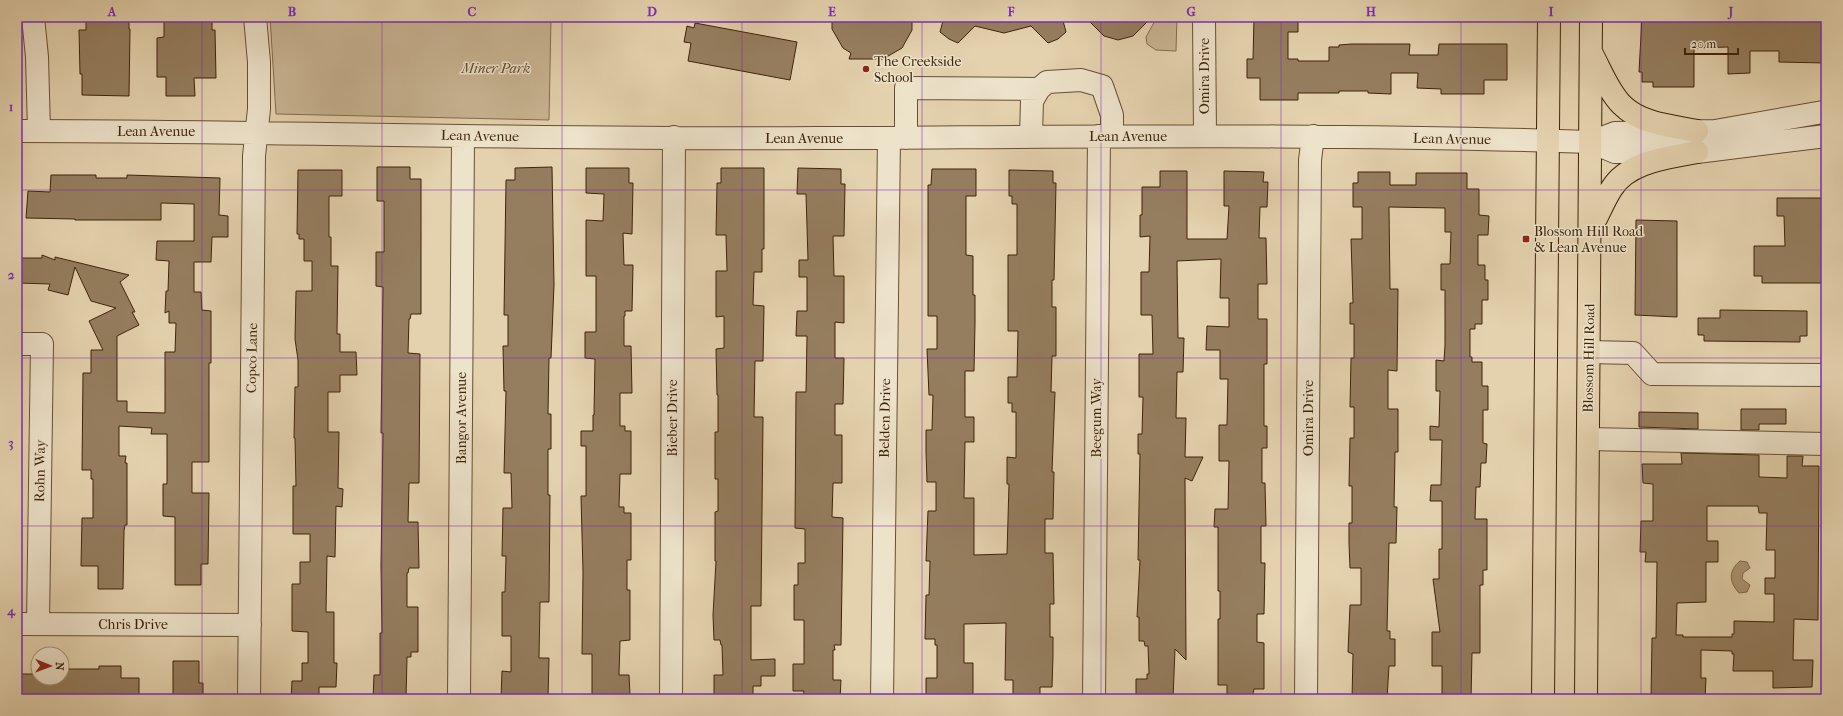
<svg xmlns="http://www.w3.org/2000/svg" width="1843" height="716" font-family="'IM FELL French Canon',serif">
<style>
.green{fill:#c8b492;stroke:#846c4e}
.water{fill:#ac9676;stroke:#80684a}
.building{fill:#957e5f;stroke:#3f2309;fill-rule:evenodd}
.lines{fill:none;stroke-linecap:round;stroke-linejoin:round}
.minor-casing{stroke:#684f32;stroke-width:24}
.major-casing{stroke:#3f2309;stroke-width:24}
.minor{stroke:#ede2ca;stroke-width:22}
.major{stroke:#e4d2ae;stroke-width:22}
.grid{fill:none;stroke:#7b2cbf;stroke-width:1;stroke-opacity:0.55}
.poi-dot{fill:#8f2418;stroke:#ede2ca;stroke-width:1.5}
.labels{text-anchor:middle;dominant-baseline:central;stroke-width:3;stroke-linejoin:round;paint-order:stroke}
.poi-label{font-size:14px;fill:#3f2309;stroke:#ede2ca;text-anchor:start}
.park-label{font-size:14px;font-style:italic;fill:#61472b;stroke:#ede2ca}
.street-label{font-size:14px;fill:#3f2309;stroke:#ede2ca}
.neatline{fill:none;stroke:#7b2cbf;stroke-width:1.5}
.grid-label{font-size:13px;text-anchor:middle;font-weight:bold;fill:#7b2cbf}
</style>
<rect width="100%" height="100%" fill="#e4d2ae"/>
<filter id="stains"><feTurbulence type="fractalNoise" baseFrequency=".005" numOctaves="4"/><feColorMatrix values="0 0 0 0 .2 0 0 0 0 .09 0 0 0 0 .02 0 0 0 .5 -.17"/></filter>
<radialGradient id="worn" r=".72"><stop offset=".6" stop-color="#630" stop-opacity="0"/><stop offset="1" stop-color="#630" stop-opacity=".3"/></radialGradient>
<path class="green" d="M270 17H551L549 120 276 114Z
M1157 17H1177L1176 51 1156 50 1147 44 1146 37Z"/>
<path class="water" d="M1740 561 1747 562 1750 568 1743 573 1742 579 1750 585 1747 592 1739 593C1729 582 1728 571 1740 561Z"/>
<path class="building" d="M86 17H129V29H130L129 96 82 95V74H80L79 30H86Z
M164 17H212V30H215L216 78H194L195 96H166V77H157V38L164 37Z
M832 17H912V30L902 48 883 59H849L851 53 843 48 832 29Z
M944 17H1062L1066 32 1058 39 1048 43 1031 26 1004 33 975 26 958 43 949 39 940 32Z
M1085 17H1152L1133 36 1118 40 1104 36Z
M1254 17H1298V32H1288V59H1298V61H1329V47H1339V45L1351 44H1410L1409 55H1438L1439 44H1507V80H1484V94H1441V89L1417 88 1418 73H1391V94L1368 93V91H1339V93H1298V100H1260V78H1247V59H1253Z
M1642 17H1826V63L1779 62V51H1750V73L1728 74V47L1694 48V87H1653V82H1642V72H1639Z
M695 23 797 42 790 80 688 61 691 43 684 42 687 26 694 28Z
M377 167H410V179H421V314H411L410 319H409L408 353 420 354 419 483H409L408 522H418L419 568H409L408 573H407V607H418V652H411V657H407L406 699H373L374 675H380V633H382L381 565 383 433H381L383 287 376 286V252H384V201H377Z
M552 167 554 285 551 358H549L548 414H551V449H548V495H550L549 602H540L539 658H549L548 699H501L502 671 511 672V636H502V592H505L506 556H502L503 508H512L511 473H504L506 391H504L503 346H508V315H504L506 180H515V168Z
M586 168H629V183H633L632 234 623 233 624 265H633L632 311H625V316H624V346H631L632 393H620V426H625V431H631V474H620L619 507H624V513H631V560H627V590H630V640L620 641 619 675H629L630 695H592V654H582L583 572 581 496H586V446H581V431H593V415H594L595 359 585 358V332H596V276H586V220L603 221 604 194 586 193Z
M721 168H764V249H762V272H754L753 305 764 306 763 361H755L754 417H763L761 606H751V660L775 659V676H761V686H753V696L714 697V675H723L722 645H721L720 640H714L713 615 716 561H715V512L718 511V479H715V432H718V395H717L716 349 724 348V316L716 317V271H727L726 235H716L717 183H721Z
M798 168 841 169V184H845L844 236H833L834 276H844V323L835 322V358H844L843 404H835V435H842V483H833L832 517 843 518 841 645H834L835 650H833V680H841L840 699H803L804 691H793V664H804V620H794V585H798V563H805V529L795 528 796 392H806L807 336H796L797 311H807V277H799V260H808L806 194H797Z
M932 169H976V196H966V255L973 256V295H975V323L974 371H965V417H974V442H965L964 498H974V555L1007 554 1009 484H1007V457L1016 458V412H1012V403H1008V377H1017L1018 331H1008V255H1017V204H1012V196H1009V170L1053 171V183H1056L1054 280H1052V307H1056V356H1052L1051 392H1055L1052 472H1054L1053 519H1045V553H1053L1054 604H1050V637H1053V656L1052 687H1040V697H1013V680H1005L1006 623 964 624V663H973V697H926V678H937V645H935V639H925L926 595H929L930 561H926L928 511H936V482H927L926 452V430H932L933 395H929L927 349H937V316H928V185H931Z
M298 170H342V196H329V237H331V266H338L337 334H340V352H356L357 375H340V392H328V432H339L338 488 343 489 342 507 336 506 335 557 327 556 326 612H334V663H337L336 687H319V699H291L292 681H302V663H308V632L292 631V584H300V562H310V534H293V486H296L295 438H294L295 387H298V360L295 339 296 291H312V261H304V239H299V234H297Z
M1160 171H1187V239H1227L1229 206H1224V171L1264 172 1263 182H1268L1267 207H1260L1259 238H1266L1267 284H1258V319H1267V364H1264V426H1267V448H1262V483H1265L1266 526H1261V563H1265L1264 614H1257V642L1264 643V689H1254L1252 699H1227V685H1218V619H1220V591H1218V527H1214L1215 509H1228L1229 461H1219V425H1227L1228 379H1220V350H1206L1207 326 1229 327V298H1220L1221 259 1177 261 1178 338H1184L1183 372H1177L1176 418H1186L1185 457H1203L1192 481 1185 478 1186 660 1175 649 1173 699H1136V679H1147V674H1149L1148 646H1145L1144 641H1139V617H1137L1140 560H1138L1140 454H1138V434H1142L1143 397H1139V354H1153L1152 315H1141V272H1149L1150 236 1140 237V215H1142V187H1160Z
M1358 172H1390V185H1416V173H1467V189H1479V215L1489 216 1488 235H1478V265H1485V280H1488V300H1482V324H1475V329H1470V357H1472V362H1482V386H1488V410H1483V443L1487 444 1486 463H1481L1480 487H1476L1475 519H1487V570H1483V585H1480V653H1472L1471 699H1442V666H1432V632H1440L1433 579H1439V549H1442V501H1430L1431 485H1441L1442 440H1430V426L1439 427 1440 391H1436V360L1444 361 1445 345V290H1441V264H1450L1451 232H1445V208L1389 207 1390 289H1398L1397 371 1388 370V409H1398V452H1395L1394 507H1397L1396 543H1389L1387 631H1390V639H1395V666H1389L1387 699H1352L1353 654 1348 652 1350 605H1361V568H1350L1349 543V523H1352V486H1349L1350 438H1354V407H1350L1351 358H1354V324H1350V303H1353L1351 239H1362V207H1353V183H1358Z
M51 175H96V178H127V175L220 178 219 215 228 216V237H212L211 262H194V292H201L202 310 211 311V363H209V462H192V493H209L208 564H201V585H175V517L163 516V484H167V434H151L152 428 119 426V456H126L125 463H127V525H125L124 531 123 589H98V566H81L82 518H93V479H91V470H82L83 373H91V350H103L89 321 116 308 91 301 75 267 68 295 48 290 50 284 17 283V258H42V255L55 260V257L129 275 120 282 135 312H132L139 325 117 336V401H127V412L165 413V352H175L176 323H169V311L165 313 166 291H168L169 261 156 260 157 241H194V204L161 203V220H75V219L26 218 28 191 50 192Z
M1777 198H1826V283H1762V276H1754V246H1785L1784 216H1777Z
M1636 220 1677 221V317L1635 315Z
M1720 310 1807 311V336H1800V342L1704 341V335H1698V318H1720Z
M1741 409H1786V424H1759V430H1741Z
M1639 412 1698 413V429L1639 427Z
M1681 453 1759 455V477L1787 478V456H1803L1802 466H1819L1818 620 1794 619 1793 660H1813L1812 687 1773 688V671H1733L1734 654H1732V651L1701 650V678H1706L1705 699H1651L1652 638H1656L1657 562H1645L1646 552H1640L1641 521H1653V484L1643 483 1642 464H1682ZM1707 506H1758L1759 513H1767L1766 550H1775V578H1765V594H1774V622L1734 621V634H1732V637H1683V635H1676L1677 603 1706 602V562H1718V541H1707Z
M173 661H199V683H203V699H173Z
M99 666H121V678H139V699H17V674H38V678H62V669H99Z"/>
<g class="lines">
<g class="minor-casing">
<path id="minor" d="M33 17 37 57 39 131
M1204 17 1205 136
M17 131C283 131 549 140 816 138 1074 137 1332 133 1591 142L1615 152H1697L1826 136
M1031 136 1032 101 1039 89 1047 82 1081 80 1102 86 1112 115V136
M906 138V88L1039 89
M1591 142 1615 133 1715 131 1823 112 1826 113
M17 344H42L38 624
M1589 352 1633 353 1652 374 1826 375
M1588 439 1826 444
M17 624 250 625
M249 699 254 156 259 109V62L255 17
M459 699 463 137
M671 699 674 137
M882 699 889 138
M1094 699 1099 136
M1306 699 1310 160 1313 136"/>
</g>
<g class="major-casing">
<path id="major" d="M1592 54C1601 71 1609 92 1622 105 1641 124 1672 126 1697 131
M1592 226C1599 214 1604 200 1612 188 1629 161 1668 158 1697 152
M1543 699 1549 17
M1586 699 1591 17"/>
</g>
<use href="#minor" class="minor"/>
<use href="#major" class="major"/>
</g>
<path class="grid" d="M202 17V699M382 17V699M562 17V699M742 17V699M922 17V699M1101 17V699M1281 17V699M1461 17V699M1641 17V699M17 190H1826M17 358H1826M17 526H1826"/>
<g class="poi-dot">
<circle cx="866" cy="69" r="4"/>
<rect x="1522" y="235" width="8" height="8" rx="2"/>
</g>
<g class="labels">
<g class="poi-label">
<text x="874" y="61">The Creekside<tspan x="874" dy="16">School</tspan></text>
<text x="1534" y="231">Blossom Hill Road<tspan x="1534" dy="16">&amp; Lean Avenue</tspan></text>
</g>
<g class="park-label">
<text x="496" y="68">Miner Park</text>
</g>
<g class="street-label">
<text transform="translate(1204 76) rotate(-90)">Omira Drive</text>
<text x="156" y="131">Lean Avenue</text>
<text transform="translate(480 136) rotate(1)">Lean Avenue</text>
<text x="1128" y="136">Lean Avenue</text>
<text x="804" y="138">Lean Avenue</text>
<text transform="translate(1452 139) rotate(1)">Lean Avenue</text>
<text transform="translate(252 358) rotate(-89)">Copco Lane</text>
<text transform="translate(1589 358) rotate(-89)">Blossom Hill Road</text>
<text transform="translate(461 418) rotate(-90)">Bangor Avenue</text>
<text transform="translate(672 418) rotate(-90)">Bieber Drive</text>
<text transform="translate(885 418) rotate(-89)">Belden Drive</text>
<text transform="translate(1096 418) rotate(-90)">Beegum Way</text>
<text transform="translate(1308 418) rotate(-90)">Omira Drive</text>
<text transform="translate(40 471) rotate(-89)">Rohn Way</text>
<text x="133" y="624">Chris Drive</text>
</g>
</g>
<rect width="1843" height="716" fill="none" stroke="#e4d2ae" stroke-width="44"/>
<g transform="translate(50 666) rotate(91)"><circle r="19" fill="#ede2ca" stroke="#a7967d"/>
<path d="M0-3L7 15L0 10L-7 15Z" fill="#8f2418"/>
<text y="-6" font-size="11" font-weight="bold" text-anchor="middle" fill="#3f2309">N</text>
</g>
<path d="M1685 48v6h53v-6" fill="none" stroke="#3f2309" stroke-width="2"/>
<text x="1691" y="48" font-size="12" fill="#3f2309" stroke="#ede2ca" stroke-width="3" paint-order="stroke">20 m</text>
<rect x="22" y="22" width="1799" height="672" class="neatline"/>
<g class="grid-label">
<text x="112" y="16">A</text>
<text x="292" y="16">B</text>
<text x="472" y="16">C</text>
<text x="652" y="16">D</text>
<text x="832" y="16">E</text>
<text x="1011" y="16">F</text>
<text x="1191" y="16">G</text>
<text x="1371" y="16">H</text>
<text x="1551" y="16">I</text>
<text x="1731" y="16">J</text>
<text x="11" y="111">1</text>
<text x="11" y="279">2</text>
<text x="11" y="447">3</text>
<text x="11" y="615">4</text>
</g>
<rect width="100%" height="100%" filter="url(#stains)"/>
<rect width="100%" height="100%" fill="url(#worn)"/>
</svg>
